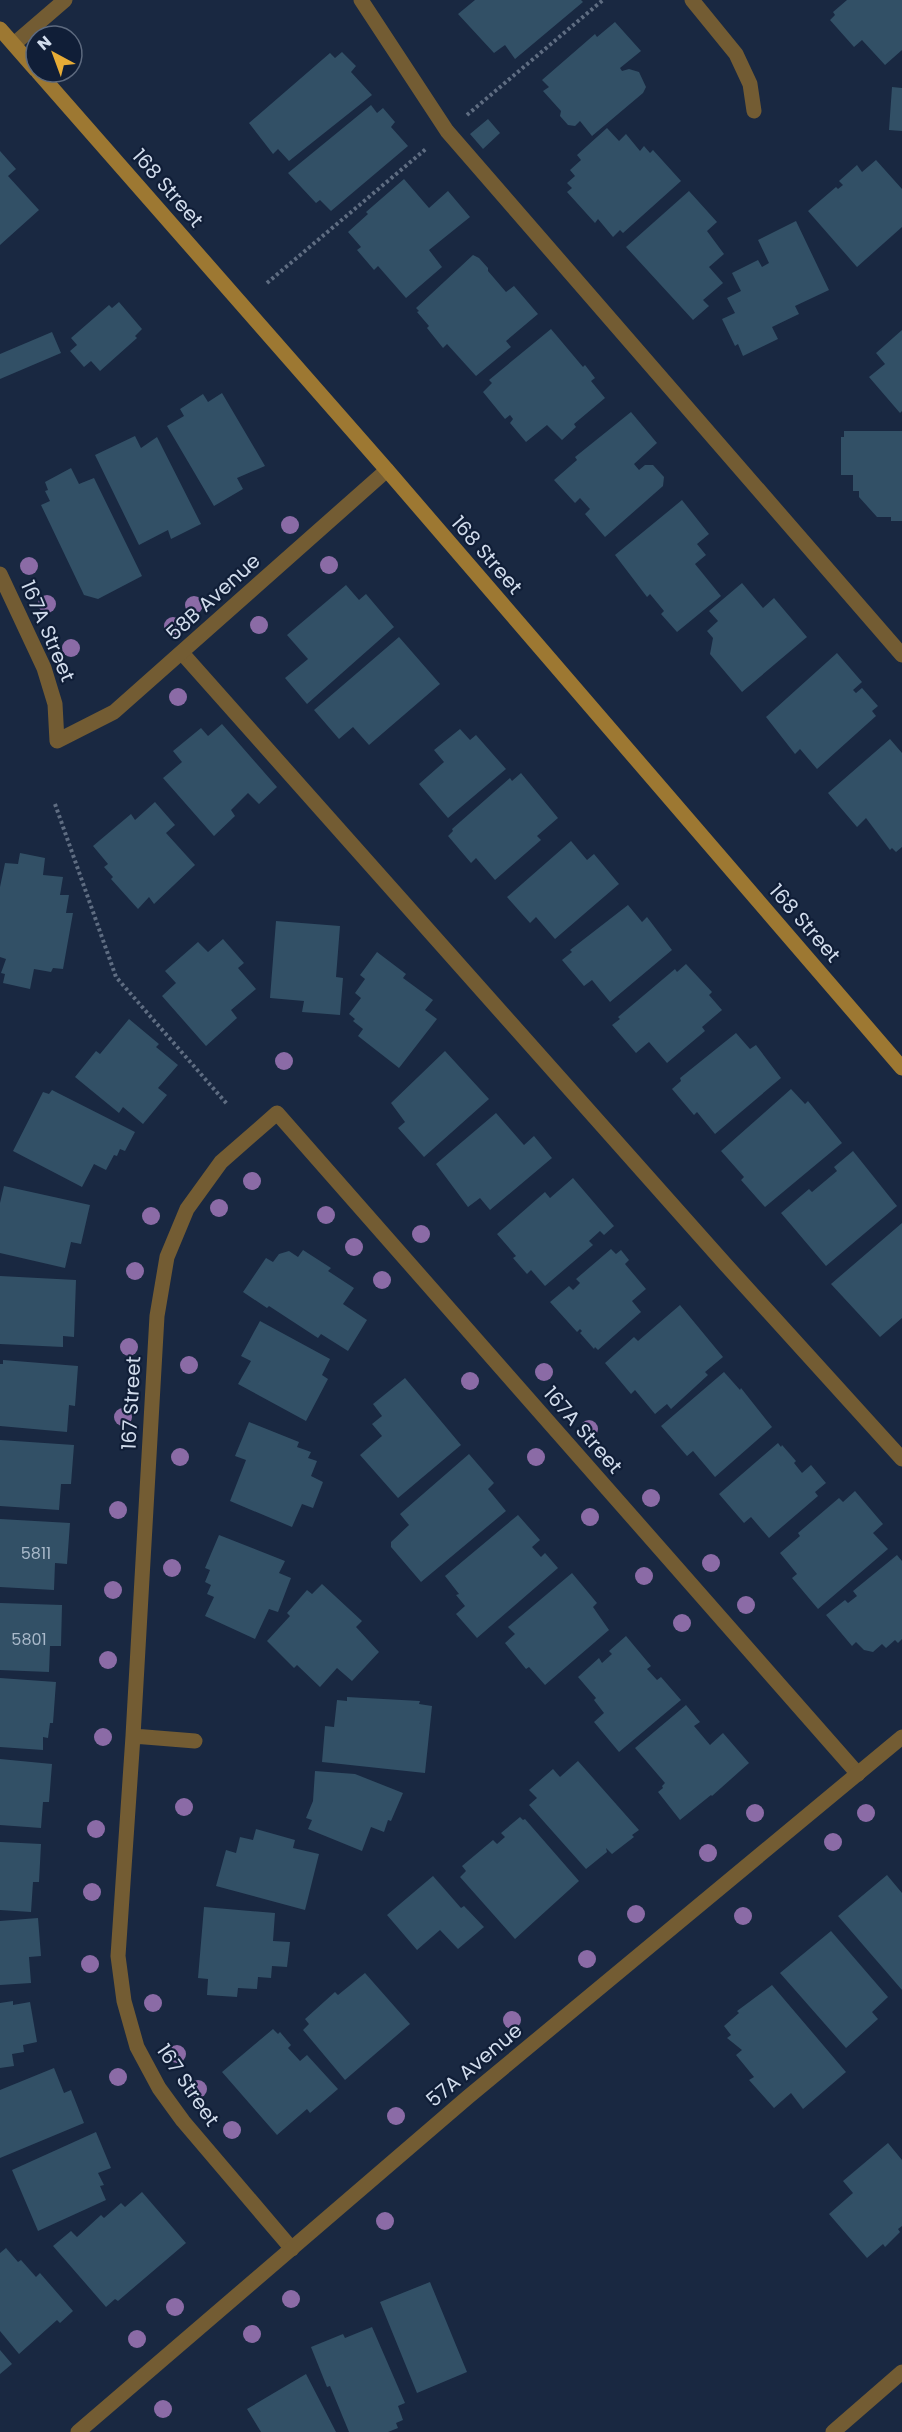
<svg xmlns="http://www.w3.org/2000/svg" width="902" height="2432" font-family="Poppins,sans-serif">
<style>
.building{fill:#325066}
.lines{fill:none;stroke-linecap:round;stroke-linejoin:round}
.path{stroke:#5f6d82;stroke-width:4;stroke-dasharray:3 3;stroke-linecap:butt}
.service{stroke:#735c33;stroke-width:15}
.minor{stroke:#735c33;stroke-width:15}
.tertiary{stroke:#735c33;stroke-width:15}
.secondary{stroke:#9d7832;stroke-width:15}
.tree{fill:#8b6ba6}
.labels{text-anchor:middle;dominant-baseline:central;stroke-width:4.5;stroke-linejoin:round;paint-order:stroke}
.number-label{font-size:16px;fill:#a9b9ca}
.street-label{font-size:20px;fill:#d1dcec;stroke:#101e37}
</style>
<rect width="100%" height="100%" fill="#192841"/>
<path class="building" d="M475 0H581L583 2 515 59 505 45 494 53 458 14Z
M847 0H902V50L885 65 862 40 854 47 830 20 835 15 833 12Z
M615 22 641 51 620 68 622 71 629 69 639 72 646 87 643 93 592 136 580 121 575 126 568 125 560 116 561 111 543 91 549 87 542 80 595 34 597 37Z
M342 52 356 66 351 72 372 95 289 161 278 149 273 154 249 123 330 53 335 58Z
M892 87 902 88V131L889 130Z
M371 105 377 113 383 108 395 122 391 127 408 146 331 211 320 200 316 203 288 173Z
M488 119 500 133 483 149 470 134Z
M607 128 619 141 626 134 640 151 644 146 650 153 653 150 681 181 623 233 620 230 613 237 598 219 595 223 567 192 572 188 567 183 575 176 570 170 581 160 577 155Z
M0 151 16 169 8 176 39 210 0 245Z
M876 160 902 189V227L857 267 808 211 836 187 838 189 843 185 839 181 857 165 862 172Z
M404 179 429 208 448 191 470 217 429 250 442 267 406 298 378 266 374 270 357 250 361 247 348 232 368 214 366 212Z
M689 191 717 222 707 231 724 254 709 267 723 283 703 300 709 306 693 320 626 247Z
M796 221 829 290 795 306 799 314 772 327 778 339 743 356 738 344 735 346 722 319 735 313 727 298 741 291 732 273 758 260 762 267 769 263 758 240Z
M473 255 479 258 488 268V271L506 292 514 286 538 314 506 341 511 347 476 376 447 344 443 348 427 328 429 326 417 312 419 311 416 308Z
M119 302 142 329 135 336 137 338 100 371 91 361 84 367 70 351 77 345 71 338 109 305 112 308Z
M551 329 583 367 585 365 595 378 591 381 605 398 574 424 576 427 562 440 547 425 526 442 510 423 513 419 510 415 505 419 483 392 492 383 489 380Z
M902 330V411L900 413 869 377 885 364 876 353Z
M52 332 61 353 0 379V354Z
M222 393 265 466 237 478 243 489 214 506 167 426 184 416 180 409 203 394 208 402Z
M631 412 657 443 634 464 639 470 645 465H653L664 477 663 486 605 537 585 514 590 509 580 498 575 503 554 480 577 460 575 457Z
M844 431H902V521H891V517H877L859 497V491H853V475H841V437H844Z
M135 436 141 448 157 437 201 524 171 539 168 530 139 545 95 455Z
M71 468 79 484 94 478 142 576 98 599 84 595 41 505 50 501 45 491 48 490 45 482Z
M682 500 709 534 697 544 706 555 695 564 721 596 677 632 661 614 664 611 650 594 647 597 615 555Z
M742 583 763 608 774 598 807 637 742 692 710 654 713 638 707 631 718 621 709 611Z
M346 585 359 600 366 594 394 627 307 704 285 678 308 659 287 635Z
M399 637 440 684 369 745 353 727 339 739 314 710Z
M837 653 862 682 853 690 856 693 862 688 878 706 872 711 876 716 817 769 800 749 795 754 766 717Z
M222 724 277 787 259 804 248 793 231 810 235 816 214 836 163 778 182 762 173 751 201 728 208 736Z
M460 729 470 740 476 735 506 769 448 818 419 784 444 762 434 750Z
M890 739 902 753V847L896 852 892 848 890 850 866 818 857 827 828 793Z
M521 773 558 818 537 836 541 840 495 880 476 858 471 863 448 836 453 831 452 829 510 778 512 781Z
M155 802 175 825 166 833 195 865 154 904 149 897 138 909 111 879 113 877 104 867 108 864 93 846 131 814 135 820Z
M571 841 587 860 594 854 619 884 555 939 536 917 530 923 507 897Z
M20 853 45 858 43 875 63 877 60 895H69L66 913H73L63 969 53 968 51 972 34 969 30 989 3 983 5 974 1 973 6 959 0 957V887L5 863 18 864Z
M628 905 642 922 647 917 672 950 610 1002 592 980 584 986 562 960 572 952 570 950Z
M276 921 340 926 336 977 343 978 340 1015 302 1012 304 1001 270 998Z
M223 939 244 963 238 968 256 989 231 1010 237 1018 206 1046 162 996 176 983 165 971 198 942 208 952Z
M377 952 406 974 403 978 433 1000 425 1010 437 1019 399 1068 358 1036 363 1029 353 1021 355 1019 349 1014 361 998 355 993 365 979 360 975Z
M686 964 712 992 709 995 722 1010 702 1027 705 1031 667 1063 649 1042 636 1053 612 1025 620 1019 618 1017 675 969 677 972Z
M129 1019 159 1044 156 1047 178 1065 158 1088 167 1095 143 1124 123 1107 119 1113 75 1077 96 1051 100 1054Z
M736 1033 750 1049 756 1045 781 1078 715 1134 697 1112 694 1115 672 1089 681 1081 680 1078Z
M445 1051 489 1099 424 1157 398 1128 405 1122 391 1103Z
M791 1089 805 1104 808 1101 842 1143 765 1207 741 1180 744 1177 721 1151Z
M52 1090 135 1132 125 1151 120 1149 117 1156 114 1155 106 1170 94 1164 82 1187 13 1151 43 1092 49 1094Z
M496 1113 524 1145 534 1136 552 1158 490 1210 480 1198 468 1207 436 1164Z
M853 1151 897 1206 826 1266 781 1213 809 1189 812 1192 837 1171 834 1167Z
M573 1178 614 1226 604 1235 600 1231 589 1241 593 1245 545 1286 531 1270 527 1274 513 1258 516 1256 497 1234 545 1192 550 1198Z
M4 1186 90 1205 81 1244 71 1242 65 1268 0 1253V1203Z
M902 1223V1318L880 1337 831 1284Z
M611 1249 616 1254 621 1250 629 1260 625 1264 646 1289 632 1301 641 1312 598 1350 595 1347 594 1349 580 1333 582 1331 580 1329 577 1332 550 1302 569 1286 573 1290 580 1283 576 1279Z
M303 1250 331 1268 328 1271 354 1288 343 1304 367 1320 348 1351 321 1334 318 1338 269 1306 267 1308 243 1292 266 1258 273 1262 279 1254 289 1251 298 1257Z
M0 1276 76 1280 74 1337 63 1336V1347L0 1344Z
M680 1305 723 1357 705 1372 708 1375 671 1409 667 1404 655 1414 635 1390 631 1394 605 1363 634 1337 638 1341Z
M260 1321 330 1359 322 1375 328 1379 306 1421 238 1384 251 1361 241 1356Z
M3 1360 78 1366 75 1406 69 1405 67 1432 0 1426V1364H3Z
M724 1372 740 1390 741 1388 772 1427 715 1477 693 1451 687 1456 661 1426Z
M405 1378 461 1445 398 1498 360 1455 382 1436 372 1424 382 1416 373 1404Z
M249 1422 299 1442 297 1447 311 1452 308 1458 317 1461 311 1476 323 1482 313 1508 302 1504 292 1527 230 1501 246 1460 235 1456Z
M0 1440 74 1445 71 1484H61L59 1510 0 1506Z
M778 1443 781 1447 782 1445 796 1461 794 1463 802 1473 811 1465 826 1483 815 1492 818 1496 769 1538 751 1517 744 1523 719 1494Z
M469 1454 494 1483 488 1489 506 1511 421 1582 391 1547V1542L409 1525 400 1514Z
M855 1491 883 1524 873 1533 888 1549 818 1609 792 1578 797 1574 780 1553 800 1536 798 1533 839 1498 843 1502Z
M518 1515 540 1540 532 1547 541 1557 545 1553 558 1568 477 1638 456 1614 465 1606 456 1595 459 1594 445 1576Z
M0 1519 70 1523 67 1564 55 1563 54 1590 0 1587Z
M219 1535 285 1561 279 1573 291 1578 278 1612 269 1609 255 1639 205 1616 214 1597 207 1594 211 1585 205 1582 210 1570 205 1568Z
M897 1555 902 1561V1639L898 1643 895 1640 886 1648 882 1644 873 1652 864 1650 856 1642 852 1646 826 1615 845 1600 848 1603 857 1596 853 1591Z
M572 1573 597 1603 593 1607 609 1630 545 1685 529 1667 526 1669 505 1643 515 1634 508 1627Z
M322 1584 362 1621 356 1627 379 1652 352 1681 337 1668 320 1687 297 1665 294 1668 267 1641 290 1616 287 1613 307 1590 312 1594Z
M0 1603 62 1605 61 1646H50L49 1672 0 1670Z
M626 1636 651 1666 647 1669 657 1680 661 1677 681 1700 619 1752 594 1722 604 1713 594 1700 596 1698 578 1677 599 1658 602 1663 612 1654 609 1651Z
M0 1678 56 1682 53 1723H50L48 1738 43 1737V1750L0 1747Z
M347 1697 420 1701 419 1704 432 1706 425 1773 322 1762 325 1726 334 1727 337 1700 347 1701Z
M686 1705 700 1722 694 1726 710 1745 723 1733 749 1763 712 1796 711 1795 680 1820 658 1792 663 1788 662 1786 665 1783 635 1748Z
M0 1759 52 1764 49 1802H43L41 1828 0 1825Z
M578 1761 639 1830 632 1835 634 1837 612 1854 606 1848 607 1852 586 1869 529 1805 537 1798 529 1790 553 1769 560 1777Z
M315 1771 355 1774 403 1793 391 1821 388 1820 384 1832 371 1827 362 1851 308 1829 312 1820 306 1818 313 1801Z
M520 1817 523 1820 525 1819 579 1881 515 1939 460 1877 466 1871 462 1866 493 1840 497 1844 505 1837 501 1833Z
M256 1829 295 1840 293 1848 319 1854 305 1910 216 1886 226 1850 236 1853 240 1837 253 1840Z
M0 1842 41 1844 39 1882H33L31 1912 0 1910Z
M887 1875 902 1893V1990L838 1916Z
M433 1876 461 1908 464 1906 484 1927 458 1949 440 1930 417 1950 387 1915Z
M204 1907 275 1913 273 1941 290 1942 287 1967 272 1966 271 1978 258 1977 257 1989 238 1988 237 1997 207 1995 208 1979 198 1978Z
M38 1918 41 1956 29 1957 31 1983 0 1985V1921Z
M831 1931 888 1997 872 2012 878 2019 846 2048 780 1973Z
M365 1973 410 2024 345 2080 303 2030 309 2024 305 2019 335 1992 338 1995Z
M772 1985 846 2072 803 2109 791 2093 774 2108 749 2080 754 2077 736 2055 742 2050 727 2038 731 2035 724 2026 739 2013 737 2011Z
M13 2001V2005L30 2002 37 2042 23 2045 24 2052 12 2054 14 2066 0 2068V2003Z
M273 2029 278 2034 280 2032 291 2045 288 2048 300 2061 307 2055 338 2089 310 2113 307 2109 277 2135 222 2072Z
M54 2068 64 2093 71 2090 84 2123 0 2158V2090Z
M96 2132 111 2168 98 2173 104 2185 100 2186 106 2200 38 2231 12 2170Z
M888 2143 902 2160V2226L898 2229 900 2232 885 2247 883 2244 867 2258 829 2214 853 2193 843 2181Z
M142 2192 186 2243 118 2301 115 2299 106 2307 53 2246 71 2231 77 2237 101 2215 104 2218 121 2203 125 2207Z
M6 2248 18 2262 21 2260 36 2277 40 2273 73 2311 60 2323 57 2320 19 2354 0 2331V2253Z
M430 2282 467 2372 417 2393 380 2302Z
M372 2327 405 2403 398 2406 403 2420 396 2423 398 2428 388 2432H349L330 2386 327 2387 311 2347 343 2334 345 2338Z
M0 2350 12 2364 0 2374Z
M306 2374 336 2432H261L247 2409Z"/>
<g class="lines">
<path class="path" d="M467 115 603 0
M267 283 427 148
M55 804 116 977 227 1104"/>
<path class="service" d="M361 0 447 131 902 655
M14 44 65 0
M182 653 726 1265 902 1459"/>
<path class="minor" d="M692 0 736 54 750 84 754 111
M0 574 44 668 55 704 57 741 114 712 387 470
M133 1736 195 1741
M292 2249 183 2121 159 2088 137 2047 124 2001 118 1956 133 1736 157 1316 167 1257 187 1209 221 1162 277 1113 858 1774
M833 2432 902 2372"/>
<path class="tertiary" d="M78 2432 468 2097 902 1737"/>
<path class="secondary" d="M0 29 36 70
M38 72 387 470 902 1068"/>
</g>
<g class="tree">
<circle cx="290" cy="525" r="9"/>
<circle cx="329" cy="565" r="9"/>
<circle cx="29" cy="566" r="9"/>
<circle cx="47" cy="604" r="9"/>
<circle cx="194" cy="605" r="9"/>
<circle cx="259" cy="625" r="9"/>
<circle cx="173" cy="626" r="9"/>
<circle cx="71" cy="648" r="9"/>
<circle cx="178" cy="697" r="9"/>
<circle cx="284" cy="1061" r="9"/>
<circle cx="252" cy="1181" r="9"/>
<circle cx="219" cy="1208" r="9"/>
<circle cx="326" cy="1215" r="9"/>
<circle cx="151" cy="1216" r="9"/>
<circle cx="421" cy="1234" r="9"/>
<circle cx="354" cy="1247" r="9"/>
<circle cx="135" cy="1271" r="9"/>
<circle cx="382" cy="1280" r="9"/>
<circle cx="129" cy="1347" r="9"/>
<circle cx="189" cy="1365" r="9"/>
<circle cx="544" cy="1372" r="9"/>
<circle cx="470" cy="1381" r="9"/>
<circle cx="123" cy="1417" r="9"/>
<circle cx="589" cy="1429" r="9"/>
<circle cx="180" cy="1457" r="9"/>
<circle cx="536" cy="1457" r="9"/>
<circle cx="651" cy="1498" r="9"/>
<circle cx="118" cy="1510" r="9"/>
<circle cx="590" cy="1517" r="9"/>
<circle cx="711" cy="1563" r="9"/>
<circle cx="172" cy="1568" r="9"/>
<circle cx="644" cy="1576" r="9"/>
<circle cx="113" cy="1590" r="9"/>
<circle cx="746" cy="1605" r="9"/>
<circle cx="682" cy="1623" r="9"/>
<circle cx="108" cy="1660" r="9"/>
<circle cx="103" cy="1737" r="9"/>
<circle cx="184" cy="1807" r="9"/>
<circle cx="755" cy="1813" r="9"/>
<circle cx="866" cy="1813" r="9"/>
<circle cx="96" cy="1829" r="9"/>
<circle cx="833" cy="1842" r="9"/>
<circle cx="708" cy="1853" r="9"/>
<circle cx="92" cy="1892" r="9"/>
<circle cx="636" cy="1914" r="9"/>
<circle cx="743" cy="1916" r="9"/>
<circle cx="587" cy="1959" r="9"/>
<circle cx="90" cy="1964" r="9"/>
<circle cx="153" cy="2003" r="9"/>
<circle cx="512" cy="2020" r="9"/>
<circle cx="177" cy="2054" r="9"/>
<circle cx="118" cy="2077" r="9"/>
<circle cx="198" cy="2089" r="9"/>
<circle cx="396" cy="2116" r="9"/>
<circle cx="232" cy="2130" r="9"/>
<circle cx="385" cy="2221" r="9"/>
<circle cx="291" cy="2299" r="9"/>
<circle cx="175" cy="2307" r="9"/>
<circle cx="252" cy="2334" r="9"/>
<circle cx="137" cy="2339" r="9"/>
<circle cx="163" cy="2409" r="9"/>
</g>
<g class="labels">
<g class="number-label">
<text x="36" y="1553">5811</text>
<text x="29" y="1639">5801</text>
</g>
<g class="street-label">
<text transform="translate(168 188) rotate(49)">168 Street</text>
<text transform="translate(487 555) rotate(49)">168 Street</text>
<text transform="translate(213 597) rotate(-42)">58B Avenue</text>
<text transform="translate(48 631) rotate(67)">167A Street</text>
<text transform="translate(805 923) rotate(49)">168 Street</text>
<text transform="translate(131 1403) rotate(-87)">167 Street</text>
<text transform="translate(583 1430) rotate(49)">167A Street</text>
<text transform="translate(474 2065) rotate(-40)">57A Avenue</text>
<text transform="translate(188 2085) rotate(56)">167 Street</text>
</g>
</g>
<g transform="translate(54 54) rotate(319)"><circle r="28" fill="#101e37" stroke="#5d6a7f" stroke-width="1.5"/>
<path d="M0-4.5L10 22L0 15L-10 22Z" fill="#e7ac36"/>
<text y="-9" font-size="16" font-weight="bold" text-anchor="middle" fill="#d1dcec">N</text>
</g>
</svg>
